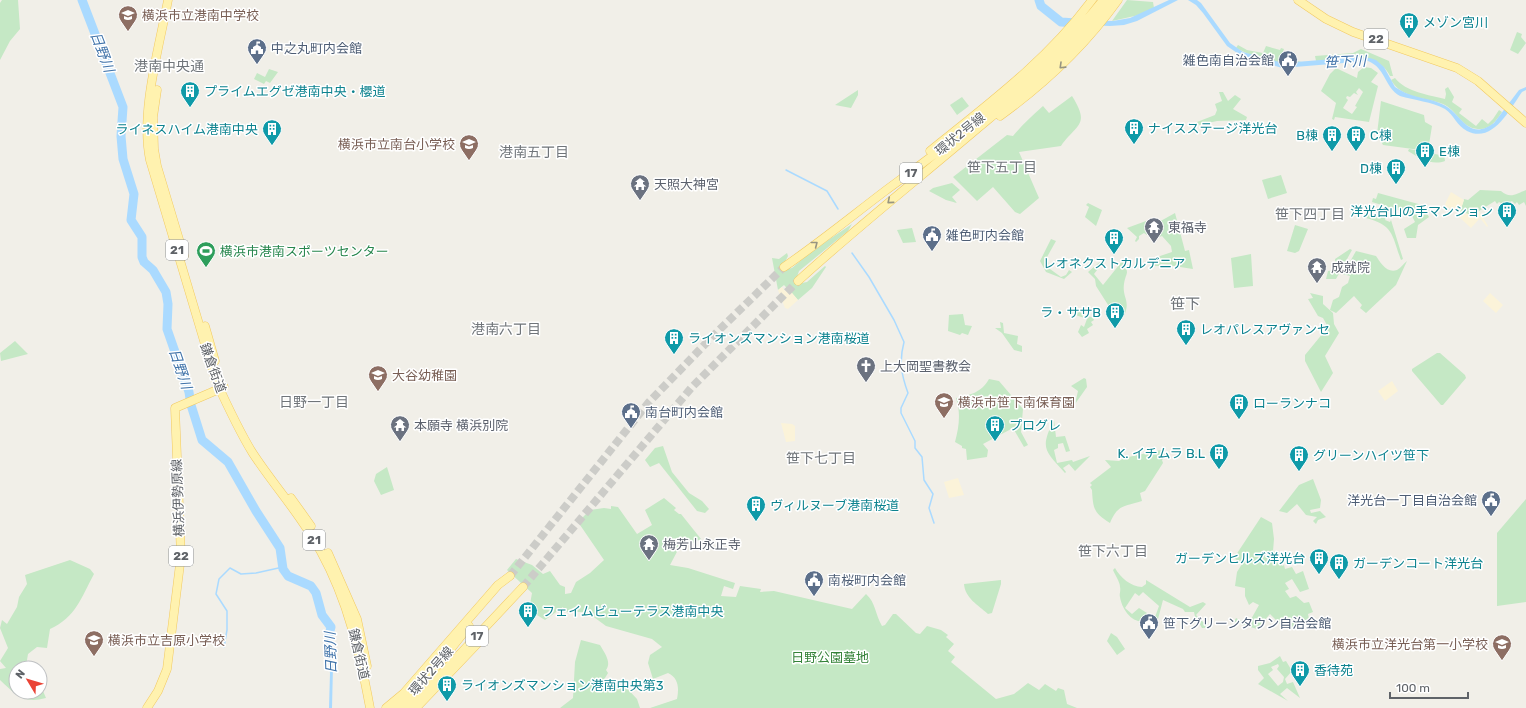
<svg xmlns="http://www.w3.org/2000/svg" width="1526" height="708" font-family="Rubik,'Noto Sans JP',sans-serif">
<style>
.green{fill:#c5e8c5;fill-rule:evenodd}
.sand{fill:#fbf3d9}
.water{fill:#aadaff}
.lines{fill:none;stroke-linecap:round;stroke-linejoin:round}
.stream{stroke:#aadaff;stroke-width:1.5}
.river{stroke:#aadaff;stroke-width:9}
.primary-tunnel{stroke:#ccccc8;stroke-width:8;stroke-dasharray:8 4;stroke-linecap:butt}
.primary-casing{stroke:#f2c960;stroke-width:9}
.primary{stroke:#fff2af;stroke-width:8}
.oneway{stroke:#979581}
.labels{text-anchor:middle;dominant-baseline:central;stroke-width:3;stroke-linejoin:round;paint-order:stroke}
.shield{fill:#fff;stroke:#8f9295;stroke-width:1}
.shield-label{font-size:12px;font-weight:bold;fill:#5f6368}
.education-label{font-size:13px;fill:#785e54;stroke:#fff;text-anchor:start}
.culture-label{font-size:13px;fill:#0d838f;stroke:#fff;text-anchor:start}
.service-label{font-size:13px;fill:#4e5e75;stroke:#fff;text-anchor:start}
.street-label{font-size:13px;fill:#5f6368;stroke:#fff}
.worship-label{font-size:13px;fill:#5b616d;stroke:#fff;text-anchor:start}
.leisure-label{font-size:13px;fill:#27864d;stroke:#fff;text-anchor:start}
.park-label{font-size:13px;fill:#348238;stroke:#fff}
.water-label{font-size:14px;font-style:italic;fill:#4174aa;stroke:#fff}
.neighbourhood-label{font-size:14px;fill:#70757a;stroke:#fff}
.quarter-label{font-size:15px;fill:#70757a;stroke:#fff}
</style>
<rect width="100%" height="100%" fill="#f1efe8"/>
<path class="green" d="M2 0H18L20 29 10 41 0 60V3Z
M1127 0 1153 2 1154 8 1139 15 1112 21Z
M1517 32 1522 34 1521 37 1526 43 1518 54 1510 50Z
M1238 45 1247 50 1263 53 1266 46 1280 50 1281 48 1284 49 1280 59 1286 62 1288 58 1301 62C1279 65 1256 59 1236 48Z
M1361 49 1389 61 1393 76H1390C1377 49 1339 59 1316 61L1315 56 1353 53Z
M1364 67 1371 68 1378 73 1371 82 1378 86 1369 122 1335 117 1334 120 1332 119 1336 103 1321 91 1330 74 1336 68 1357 78 1358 72ZM1359 88 1363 92 1355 106 1357 107 1352 114 1343 108 1348 100 1346 98 1347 96 1350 97 1354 93 1358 95 1356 92Z
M269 69 278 72 270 83 266 81 264 84 254 79 257 73 265 77Z
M1395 78C1406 92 1429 95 1445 99L1446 94 1445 89 1448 87 1454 97 1452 102 1462 109 1459 113 1476 126 1482 119 1488 124 1493 119 1499 110 1502 112C1496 121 1490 130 1478 129 1461 128 1457 110 1443 104 1425 97 1402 99 1391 80Z
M858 90V95L851 108 835 105Z
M1219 92H1223L1228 101 1235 95 1241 99 1233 109 1247 117 1246 120 1217 121 1199 125 1197 122 1215 115 1217 110 1215 104 1222 101Z
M1072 96C1091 126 1076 124 1061 146L1019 152 1039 198 1020 214 1015 212 993 187 977 201 953 177 1007 135 1013 136C1022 125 1032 116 1043 106L1049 113Z
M962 97 969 106 957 115 950 105Z
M1381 101 1424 115 1425 122 1432 126 1428 151 1383 145 1377 134Z
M1409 149 1440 155 1444 154 1445 161C1432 166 1419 158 1408 151Z
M1281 175 1287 193 1268 199 1262 180Z
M952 183 960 190 952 197 957 203 946 200 929 191 933 188Z
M1480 190 1501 191C1510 199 1516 194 1526 190V206L1524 202 1519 205 1517 202 1515 204 1512 201 1504 205 1499 202 1497 204 1495 201 1479 211 1476 216 1460 212 1464 199 1468 200Z
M1378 193 1422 205 1429 217 1418 225 1416 238H1407L1404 229 1415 222 1411 214 1372 202 1373 198 1376 199Z
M1088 203 1102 210 1096 226 1085 217 1089 207 1086 205Z
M1368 212 1386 218 1385 220 1390 222 1391 220 1403 259 1401 260C1392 236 1394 225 1366 218Z
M1175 213 1185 251 1189 250 1193 269 1161 264 1160 266H1151V263L1157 257 1172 252 1171 246 1162 236 1157 238 1155 232 1147 235 1144 233 1139 236V239L1136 242 1135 241 1137 237 1127 228 1146 221 1157 223Z
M852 224 848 231 799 271 796 280 802 283 807 282 825 266 826 267 812 288 798 300 784 285 778 290 772 258 779 259 787 253 788 256 784 264 787 269 792 268 812 251Z
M1295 225 1308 229 1299 251 1295 253 1287 251Z
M912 228 916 242 903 243 897 230Z
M1051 239 1056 241 1047 257 1050 269 1061 277 1066 275 1069 270 1072 272 1064 279 1046 272 1040 261Z
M1350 249 1352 250 1336 279H1326L1328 271 1336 270 1335 259Z
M1356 251 1376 256C1380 262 1387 274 1397 270 1401 268 1404 263 1407 261L1396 285 1366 313 1360 308 1362 305 1354 296 1336 313 1330 310 1333 300 1339 297 1342 287 1348 283 1350 276 1343 274Z
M1251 254 1253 286 1234 288 1231 258Z
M1102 260 1104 261 1094 274 1103 285 1123 260C1130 276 1126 271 1124 284 1122 298 1131 300 1124 316L1122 305 1110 308 1096 286 1095 279 1088 272Z
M1310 293 1323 296V304L1333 313 1334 324 1339 333 1325 356 1333 373 1321 392 1305 361V355L1328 327 1323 318 1318 316 1308 299 1313 298Z
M1071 308 1093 318 1094 320 1091 322 1093 325 1087 329 1089 333 1082 337 1078 332 1081 325 1084 327 1087 319 1070 313Z
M963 314 965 325 972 326 968 335 962 333 960 335 948 331 949 315Z
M1000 322 1003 323 1004 333 1018 336 1017 344 1022 346V352L1014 350 1002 333 995 328H1001Z
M15 341 28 354 1 361 0 353Z
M1437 353H1440L1465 375 1466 378 1443 405H1441L1412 371V369Z
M1084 378 1086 379 1087 387 1075 404 1078 391 1071 386Z
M989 379 999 381 1023 409 1021 432 1028 445 1024 447 1013 428 983 444 988 450 987 457 967 460 966 449 962 448V446L955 442C959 427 961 413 956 398 970 395 981 393 989 379Z
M1054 420 1056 437 1065 436 1070 451 1066 452 1063 443 1058 444V448L1054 450 1057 463 1072 460 1073 462 1090 456 1075 471 1069 464 1063 468 1066 472 1065 473C1044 450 1040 448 1054 420Z
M663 446 672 472 689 493 702 501 709 509 705 513 697 511 659 463 650 467 645 460 655 448Z
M1161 450 1167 454 1162 460 1163 463 1145 491 1140 493 1142 501C1124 507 1118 504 1110 523 1094 513 1093 509 1092 490L1090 487 1092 485 1090 483 1111 467 1105 460 1119 461 1124 458Z
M387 467 394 490 381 495 374 481 376 474Z
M1313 479 1321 500 1320 508 1310 510 1311 513 1320 511 1326 517 1318 520 1316 524 1313 521 1317 517 1306 515 1297 504 1287 513 1279 511 1299 485Z
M664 498 676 508 674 510 679 514H681L701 539 691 544 678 545 679 548 670 565 688 568 735 583 733 589 724 586 721 596 736 597 740 586 761 589 760 592 774 591 852 609 866 594C876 603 875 614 882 626L885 625 893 614H896L916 633 920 634 927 626 941 630 948 635 946 637 954 644 948 651 955 657 951 662 996 699 1014 694 1028 683 1039 690 1045 684 1056 691 1058 688 1064 690 1067 704 1077 708H650L677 699C679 689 679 678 668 673L653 679 648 663 650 655 662 647 652 639 606 626 587 612H565L563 607 545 620 529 610 532 593 507 570 516 559 532 565 543 574 550 571 560 585 565 587V594L571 593 576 582 590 573 604 560 578 522 590 510 604 508 611 509V506L618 507 637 534 652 525 645 510Z
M1526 499V602L1497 606V533Z
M1261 517 1272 523 1274 539 1273 551 1280 554 1281 561H1280L1282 566 1284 565 1285 569 1292 567 1296 574 1303 571 1309 589 1300 592 1292 579 1285 583 1289 589 1285 591 1290 598 1296 596 1304 603 1309 602 1313 612 1308 614 1309 619 1299 622 1291 630 1284 624H1280L1270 614 1257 629 1234 622 1236 618 1245 623 1250 621 1259 605 1253 602 1249 605 1245 596V588L1235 586 1237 572 1242 564 1234 558Z
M70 560 90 569 94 574C81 598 76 617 50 629L47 648 37 647 28 654 26 666 30 668H16V692H40V684L46 698C23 704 16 695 0 680V669L6 668 0 661 8 648 0 628 2 620 7 624 17 607 19 597 27 584 25 575Z
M1115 568C1120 577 1131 587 1142 587L1146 584V580L1190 607 1203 602 1206 604 1196 615 1203 622 1206 623 1207 628H1202L1198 621H1196L1194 612H1185L1183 609 1163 600 1158 619 1150 620 1148 615 1155 617 1159 606 1143 592 1139 596 1135 593 1125 608 1132 614 1139 608 1147 613 1145 617 1147 621C1133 625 1122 610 1120 597 1119 594 1121 591 1120 587 1120 582 1115 575 1113 570Z
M1001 580V584L992 613 988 614C978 605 965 598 964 584Z
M1111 633 1117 637 1125 649 1117 655 1107 641Z
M581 640 600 645C604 652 612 662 606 670L608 673 602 683 607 685 623 684 637 699 640 708H560L573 698 575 662Z
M1280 656 1283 662 1286 661 1292 671 1285 679 1287 684 1293 682 1300 698 1287 688 1280 694 1288 701 1258 684 1264 678 1258 670V666L1270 663ZM1278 664 1279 666 1277 669 1284 677 1283 682 1278 686 1268 674 1273 670 1271 667Z"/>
<path class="sand" d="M1451 192 1464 200 1460 212 1446 207 1445 204Z
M1479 211 1488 226 1487 227 1480 218 1471 228 1458 216 1461 212 1476 216Z
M782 287 785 291 788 288 798 300 788 309 785 308 778 290Z
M1490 293 1503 305 1496 313 1483 301Z
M1392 381 1398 391 1385 401 1378 391Z
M781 423 792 424 795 426V441L786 442Z
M958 478 964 495 949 498 944 482Z"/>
<path class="water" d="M1169 0H1178L1137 21 1124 25 1110 26 1061 24 1066 20 1113 21 1130 18Z
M1188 0H1197L1201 3 1230 43 1243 52 1283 63 1346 58H1370L1376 60 1384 67 1395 87 1400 90C1413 98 1431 98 1444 105 1462 114 1468 142 1494 123L1519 90 1526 87V90L1522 92C1510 109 1493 144 1467 131 1457 126 1454 115 1445 109 1432 102 1414 100 1400 96 1384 87 1386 68 1368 61L1282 68 1240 55 1227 46 1203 13 1196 5Z
M328 625H331L332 627 329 651 333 666 332 708H329L330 673 326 648Z"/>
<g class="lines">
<path class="stream" d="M786 170 827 191 838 209
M852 253 869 277 894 320 904 342C899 361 901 374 908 393L901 408V413L915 441V448L922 457 924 480 933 494 929 508 934 523
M224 647 227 630V611L216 594 219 579 230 568 241 574 256 573 283 567"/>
<path class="river" d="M82 0 123 107 121 136 123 159 134 194 131 220 142 237V257L144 262 153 270 166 292 168 304 167 329 189 392 191 405 202 440 228 462 256 511 280 548 283 569 288 576 311 586 316 593 322 615 331 627 329 635
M1039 0 1041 6 1061 22 1076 23"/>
<path class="primary-tunnel" d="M510 576 649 402 714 335 784 267
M523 587 692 387 798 281"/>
<g class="primary-casing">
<path id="primary" d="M168 0C159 48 140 113 150 160L216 381C227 405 238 429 252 452 274 486 302 516 321 552 348 601 360 654 370 708
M1298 0 1326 19 1353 32 1457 68 1478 81 1526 123
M157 90 153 117 154 149 157 166 184 256
M1000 116C1046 83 1085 46 1118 0
M930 151C987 105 1048 60 1092 0
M784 267C819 243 852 216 885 191 962 134 1043 76 1103 0
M798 281C856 228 918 179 978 128 1026 88 1073 50 1111 0
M205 326 215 361
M291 498 311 526
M328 553 357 619 367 666
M147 708 158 691 167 669 181 556 175 408 224 387
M386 708 404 693 498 585 510 576
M396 708 426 680 469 626
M406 708 428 688 523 587
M416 708 479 642"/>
</g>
<use href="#primary" class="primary"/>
</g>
<defs><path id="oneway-chevron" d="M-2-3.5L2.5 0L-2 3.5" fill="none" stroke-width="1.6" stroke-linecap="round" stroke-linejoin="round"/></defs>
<g class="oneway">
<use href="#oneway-chevron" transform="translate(1062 66) rotate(136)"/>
<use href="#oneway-chevron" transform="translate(890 201) rotate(140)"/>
<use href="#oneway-chevron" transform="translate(815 244) rotate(-38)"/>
</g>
<defs>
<g id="school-pin" transform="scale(1)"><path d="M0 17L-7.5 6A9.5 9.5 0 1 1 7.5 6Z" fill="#8d6e63" stroke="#fff"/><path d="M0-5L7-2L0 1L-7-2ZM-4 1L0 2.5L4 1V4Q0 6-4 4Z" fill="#fff"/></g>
<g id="building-pin" transform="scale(1)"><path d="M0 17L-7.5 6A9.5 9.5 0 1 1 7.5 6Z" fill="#0f9aa8" stroke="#fff"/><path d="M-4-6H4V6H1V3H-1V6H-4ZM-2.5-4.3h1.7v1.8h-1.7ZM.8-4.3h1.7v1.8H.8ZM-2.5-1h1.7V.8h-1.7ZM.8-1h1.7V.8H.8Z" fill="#fff"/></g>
<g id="civic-pin" transform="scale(1)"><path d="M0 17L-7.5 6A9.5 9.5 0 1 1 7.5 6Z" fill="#5c6f8a" stroke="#fff"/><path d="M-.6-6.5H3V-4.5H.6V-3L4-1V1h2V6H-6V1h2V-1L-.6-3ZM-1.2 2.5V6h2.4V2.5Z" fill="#fff"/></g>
<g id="temple-pin" transform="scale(1)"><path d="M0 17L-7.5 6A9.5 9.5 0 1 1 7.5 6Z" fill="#6b7280" stroke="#fff"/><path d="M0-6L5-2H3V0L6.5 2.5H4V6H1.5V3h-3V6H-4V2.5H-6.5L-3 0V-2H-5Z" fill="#fff"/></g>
<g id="stadium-pin" transform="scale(1)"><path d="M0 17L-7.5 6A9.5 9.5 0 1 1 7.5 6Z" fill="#2e9e5b" stroke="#fff"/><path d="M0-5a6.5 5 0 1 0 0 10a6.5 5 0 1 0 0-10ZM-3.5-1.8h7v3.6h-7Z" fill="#fff"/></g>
<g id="church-pin" transform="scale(1)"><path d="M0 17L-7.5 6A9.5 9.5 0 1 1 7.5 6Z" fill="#6b7280" stroke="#fff"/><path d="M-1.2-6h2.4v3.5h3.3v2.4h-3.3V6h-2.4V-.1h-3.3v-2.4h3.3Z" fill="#fff"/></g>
</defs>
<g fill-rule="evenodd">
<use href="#school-pin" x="128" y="15"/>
<use href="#building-pin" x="1409" y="22"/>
<use href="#civic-pin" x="257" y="48"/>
<use href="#civic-pin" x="1288" y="60"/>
<use href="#building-pin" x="190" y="91"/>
<use href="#building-pin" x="1134" y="128"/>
<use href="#building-pin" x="272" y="129"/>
<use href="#building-pin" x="1332" y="135"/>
<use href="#building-pin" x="1356" y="135"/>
<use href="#school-pin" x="469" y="144"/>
<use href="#building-pin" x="1425" y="151"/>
<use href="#building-pin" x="1396" y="168"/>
<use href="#temple-pin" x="640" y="184"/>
<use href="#building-pin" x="1507" y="211"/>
<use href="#temple-pin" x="1154" y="227"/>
<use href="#civic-pin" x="932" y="235"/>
<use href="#building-pin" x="1114" y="238"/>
<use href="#stadium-pin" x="206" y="251"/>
<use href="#temple-pin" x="1317" y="267"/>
<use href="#building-pin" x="1115" y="312"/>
<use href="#building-pin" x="1186" y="329"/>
<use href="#building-pin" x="674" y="338"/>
<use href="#church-pin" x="866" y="366"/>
<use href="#school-pin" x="378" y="375"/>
<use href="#school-pin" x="944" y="402"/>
<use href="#building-pin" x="1239" y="403"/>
<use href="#civic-pin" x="631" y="412"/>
<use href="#temple-pin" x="400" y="425"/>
<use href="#building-pin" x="995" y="425"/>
<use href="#building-pin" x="1219" y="453"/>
<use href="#building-pin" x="1299" y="455"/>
<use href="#civic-pin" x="1491" y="500"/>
<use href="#building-pin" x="756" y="505"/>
<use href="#temple-pin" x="649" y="544"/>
<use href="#building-pin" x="1319" y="558"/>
<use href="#building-pin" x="1339" y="563"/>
<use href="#civic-pin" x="814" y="580"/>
<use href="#building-pin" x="528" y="611"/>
<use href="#civic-pin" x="1149" y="623"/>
<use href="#school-pin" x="94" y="640"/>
<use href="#school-pin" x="1502" y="644"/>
<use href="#building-pin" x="1300" y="670"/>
<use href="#building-pin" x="447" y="685"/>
</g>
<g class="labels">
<g class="shield">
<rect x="1364" y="29" width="24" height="20" rx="3"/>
<rect x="900" y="163" width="22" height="20" rx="3"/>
<rect x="166" y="240" width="22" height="20" rx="3"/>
<rect x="303" y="530" width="22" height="20" rx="3"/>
<rect x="169" y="546" width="24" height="20" rx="3"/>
<rect x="466" y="626" width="22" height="20" rx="3"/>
</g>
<g class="shield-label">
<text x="1376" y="39">22</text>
<text x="911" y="173">17</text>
<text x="177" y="250">21</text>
<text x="314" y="540">21</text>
<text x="181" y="556">22</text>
<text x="477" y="636">17</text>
</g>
<g class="education-label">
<text x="142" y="15">横浜市立港南中学校</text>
<text x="455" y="144" text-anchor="end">横浜市立南台小学校</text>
<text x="392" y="375">大谷幼稚園</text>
<text x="958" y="402">横浜市笹下南保育園</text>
<text x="108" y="640">横浜市立吉原小学校</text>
<text x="1488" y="644" text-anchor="end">横浜市立洋光台第一小学校</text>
</g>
<g class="culture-label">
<text x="1423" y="22">メゾン宮川</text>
<text x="204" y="91">プライムエグゼ港南中央・櫻道</text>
<text x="1148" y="128">ナイスステージ洋光台</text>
<text x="258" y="129" text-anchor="end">ライネスハイム港南中央</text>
<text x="1318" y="135" text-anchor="end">B棟</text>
<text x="1370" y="135">C棟</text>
<text x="1439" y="151">E棟</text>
<text x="1382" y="168" text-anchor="end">D棟</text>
<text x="1493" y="211" text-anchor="end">洋光台山の手マンション</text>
<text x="1114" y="263" text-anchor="middle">レオネクストカルデニア</text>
<text x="1101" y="312" text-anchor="end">ラ・ササB</text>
<text x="1200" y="329">レオパレスアヴァンセ</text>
<text x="688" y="338">ライオンズマンション港南桜道</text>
<text x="1253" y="403">ローランナコ</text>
<text x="1009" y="425">プログレ</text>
<text x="1205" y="453" text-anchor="end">K. イチムラ B.L</text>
<text x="1313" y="455">グリーンハイツ笹下</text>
<text x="770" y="505">ヴィルヌーブ港南桜道</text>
<text x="1305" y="558" text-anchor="end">ガーデンヒルズ洋光台</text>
<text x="1353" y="563">ガーデンコート洋光台</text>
<text x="542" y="611">フェイムビューテラス港南中央</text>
<text x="1314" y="670">香待苑</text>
<text x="461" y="685">ライオンズマンション港南中央第3</text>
</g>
<g class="service-label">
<text x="271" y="48">中之丸町内会館</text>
<text x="1274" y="60" text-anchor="end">雑色南自治会館</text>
<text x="946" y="235">雑色町内会館</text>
<text x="645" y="412">南台町内会館</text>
<text x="1477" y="500" text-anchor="end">洋光台一丁目自治会館</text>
<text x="828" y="580">南桜町内会館</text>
<text x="1163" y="623">笹下グリーンタウン自治会館</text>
</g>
<g class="street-label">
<text transform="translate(960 134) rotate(-39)">環状2号線</text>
<text transform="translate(213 368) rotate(70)">鎌倉街道</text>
<text transform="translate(178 498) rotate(-92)">横浜伊勢原線</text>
<text transform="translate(359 654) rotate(77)">鎌倉街道</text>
<text transform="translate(431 671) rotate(-49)">環状2号線</text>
</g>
<g class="worship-label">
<text x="654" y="184">天照大神宮</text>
<text x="1168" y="227">東福寺</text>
<text x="1331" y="267">成就院</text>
<text x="880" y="366">上大岡聖書教会</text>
<text x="414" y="425">本願寺 横浜別院</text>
<text x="663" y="544">梅芳山永正寺</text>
</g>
<g class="leisure-label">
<text x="220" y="251">横浜市港南スポーツセンター</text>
</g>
<g class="park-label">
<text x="830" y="657">日野公園墓地</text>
</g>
<g class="water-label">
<text transform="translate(102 52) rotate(69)">日野川</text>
<text transform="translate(1345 62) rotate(-2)">笹下川</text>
<text transform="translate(180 369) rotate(71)">日野川</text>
<text transform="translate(331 653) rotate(-92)">日野川</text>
</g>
<g class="neighbourhood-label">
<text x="169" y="66">港南中央通</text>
<text x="534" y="152">港南五丁目</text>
<text x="1002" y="167">笹下五丁目</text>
<text x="1310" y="214">笹下四丁目</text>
<text x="506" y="329">港南六丁目</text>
<text x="314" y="402">日野一丁目</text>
<text x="821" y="458">笹下七丁目</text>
<text x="1113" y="551">笹下六丁目</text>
</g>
<g class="quarter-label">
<text x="1185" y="304">笹下</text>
</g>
</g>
<g transform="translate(28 680) rotate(308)"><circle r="19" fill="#ffffff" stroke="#bfc1c3"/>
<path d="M0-3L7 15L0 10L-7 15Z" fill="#ea4335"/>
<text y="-6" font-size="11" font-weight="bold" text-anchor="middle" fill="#5f6368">N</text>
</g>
<path d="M1390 692v6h78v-6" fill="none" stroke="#5f6368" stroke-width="2"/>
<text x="1396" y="692" font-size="12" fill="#5f6368" stroke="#ffffff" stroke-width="3" paint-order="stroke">100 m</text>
</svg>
